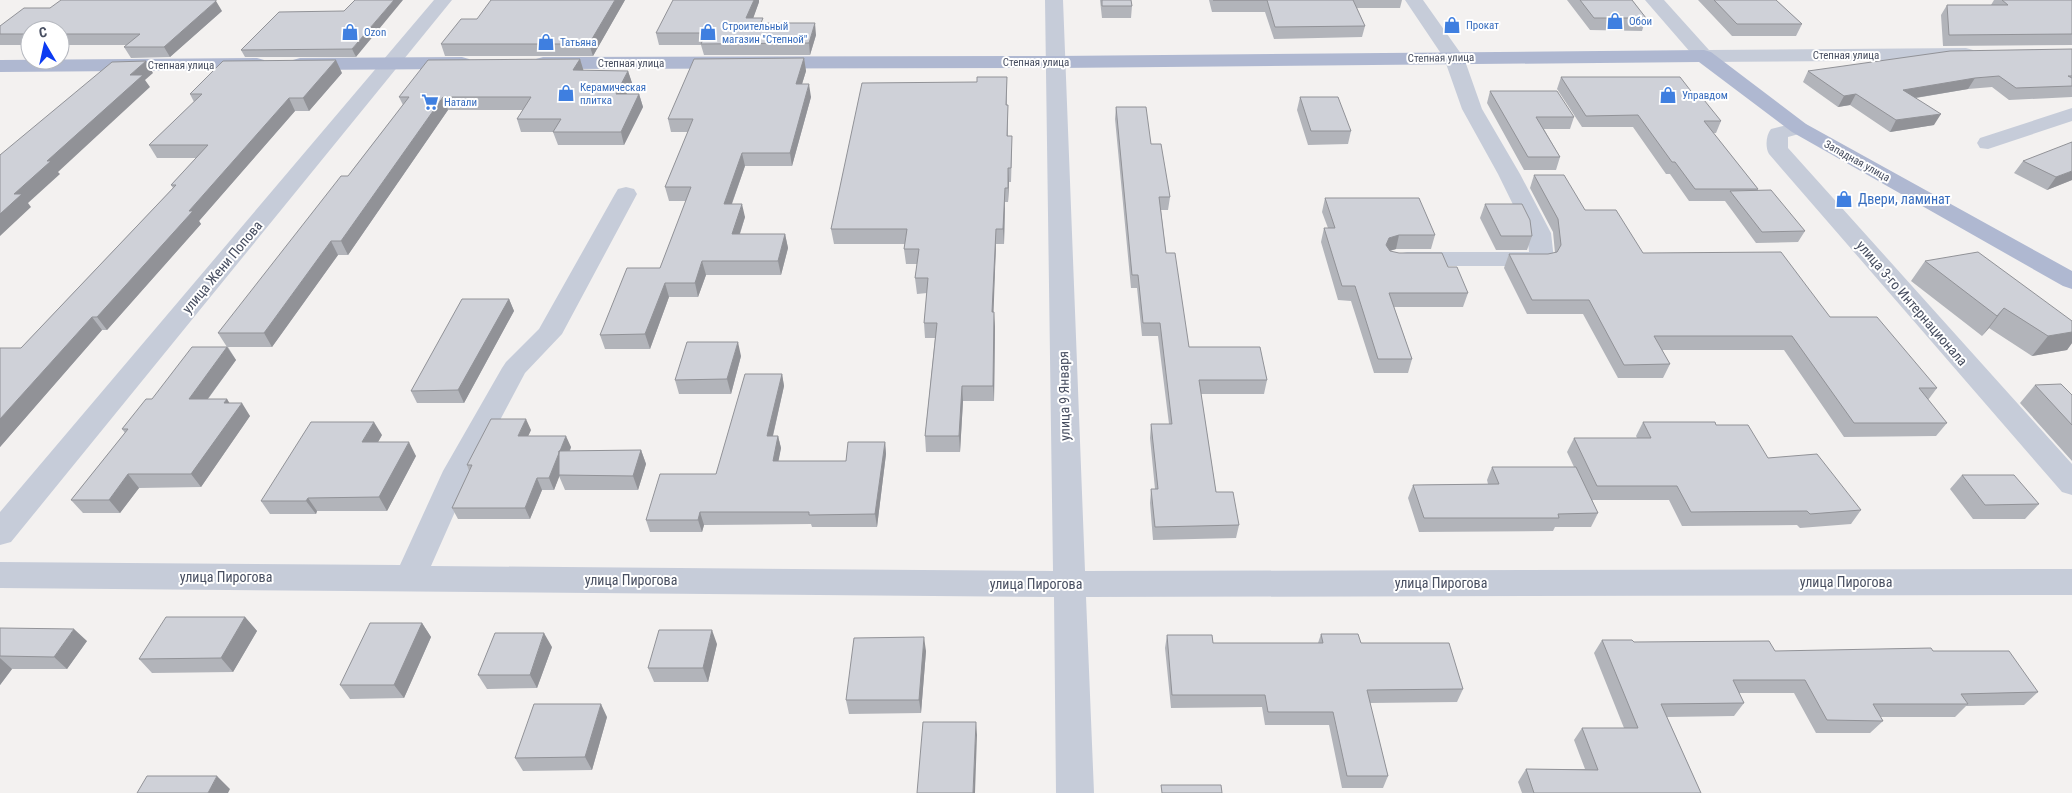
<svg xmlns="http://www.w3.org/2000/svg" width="2072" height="793" font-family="'Roboto Condensed',sans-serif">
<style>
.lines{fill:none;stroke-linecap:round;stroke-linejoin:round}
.minor{fill:#c6ccd9;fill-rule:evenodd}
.major{fill:#afb8d1;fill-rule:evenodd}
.wall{fill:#b2b4ba}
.shaded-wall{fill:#919297}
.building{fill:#cfd1d8;stroke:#919297}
.labels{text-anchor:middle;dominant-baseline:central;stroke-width:4;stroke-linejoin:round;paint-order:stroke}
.far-shop-label{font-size:11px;fill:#366cbe;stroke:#fff;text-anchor:start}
.far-street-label{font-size:11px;fill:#474e60;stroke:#fff}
.shop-label{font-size:14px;fill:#366cbe;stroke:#fff;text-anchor:start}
.street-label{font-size:14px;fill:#474e60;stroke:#fff}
</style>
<rect width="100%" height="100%" fill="#f3f1f0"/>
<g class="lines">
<path class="minor" d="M434 0H452L11 542 0 545V512Z
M1045 0H1063L1085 571 2072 569V595L1086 597 1094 793H1056L1054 597 0 588V562L400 565 443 471 502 368 506 362 539 329 615 194 618 189 626 187 634 189 637 194 562 334 525 373 473 471 431 566 1053 571Z
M1405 0H1423L1464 58 1482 109 1520 174 1551 233 1554 259 1551 264 1542 266H1407L1398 264 1395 259 1398 254 1407 252H1529L1527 233 1498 174 1462 109 1444 58Z
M1645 0H1664L1709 50 1966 48 1973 50 1976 54 1973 58 1966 60 1704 62 1697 60Z
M2072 108V121L1988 149 1980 148 1977 143 1980 138Z
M1799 122 1806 124 1809 128 1806 132 1788 137V148L2072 464V495L2062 492 1769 154C1765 147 1766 135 1771 129Z"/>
<path class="major" d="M1704 50 1711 52 1806 124 2072 271V289L2063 286 1792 132 1699 62 1056 68 543 69 536 67 533 63 536 59 543 57 1056 56Z
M462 57 469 59 472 63 469 67 462 69 300 70 293 68 290 64 293 60 300 58Z
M257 58 264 60 267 64 264 68 257 70 0 72V60Z"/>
</g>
<path class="wall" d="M625 0 593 56H445L441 44 477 19Z
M1100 0H1131L1132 6 1131 18H1102Z
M1209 0H1402L1400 8H1357L1365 26 1362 37 1274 39 1265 12H1212Z
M1567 0H1632L1646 18 1642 31 1590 30Z
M1698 0H1776L1802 24 1796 36H1732Z
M1994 0H2072V45L1943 46 1941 15 1947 5H1991Z
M759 2 753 18 764 23 816 35 810 55H704L701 45H659L656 33Z
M222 11 170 57 131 58 124 47 127 45H60V30H30V45H0V26Z
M344 11 356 57H245L241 50Z
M2072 49V97L2009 100 1992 87 1968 89 1916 98 1934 125 1890 132 1850 105 1838 107 1803 82 1808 71Z
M804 58 806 71 802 84 811 97 792 166H745L732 204 745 217 740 234H785L788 248 781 275H706L698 297H669L650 349H605L600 335 660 268 686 201H669L665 187 688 132H671L668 119Z
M580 59 583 71H628L632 83 626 94H639L643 107 624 145H558L553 132H521L517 119 523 110H448L348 255H338L272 347H228L236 360 208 399H227L229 403 250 416 201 487 139 488 120 513H83L71 500 125 433 122 429 152 399 227 347 218 333 348 176 403 105 399 97Z
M342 73 309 111H295L199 221 201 224 107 330H102L0 447V348H21L173 188 171 185 196 158H157L149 145 194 102 190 94Z
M1007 77V105L1008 119V136L1012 151 1011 182H1009L1008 202H1005L1004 244H996L993 312 995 327 994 401H963L960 452H926L925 436 935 338H925L924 323 927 293 917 294 915 278 917 264H906L904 249 905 244H834L831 229 977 82Z
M1561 77 1694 95 1721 121 1716 133H1713L1758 189V191L1805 231 1798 242 1756 243 1725 201H1689L1670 174H1666L1633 127H1582L1557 89Z
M1490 91 1574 117 1570 129H1544L1560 157 1556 170H1524L1487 103Z
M1300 97 1351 131 1348 144 1308 145 1297 110Z
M1116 107 1151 144 1170 197 1168 210H1161L1166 253 1189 347 1267 380 1264 394H1201L1216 492 1239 525 1236 538 1153 540 1150 503 1151 489H1155L1150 438 1151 424H1169L1158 336H1142L1137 288H1131L1115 119Z
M2023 161 2072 180 2047 190 2014 173Z
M1534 175 1585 210 1643 253 1830 317 1937 388 1928 400 1947 423 1936 436 1844 437 1784 350H1662L1670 364 1663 378H1618L1583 314H1527L1504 268 1509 254H1548L1555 253 1553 232 1530 188Z
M1325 198 1435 235 1431 249H1396L1390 251 1448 267 1468 293 1463 307H1394L1412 359 1408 373H1374L1351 301 1338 300 1321 242 1324 228H1328L1322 212Z
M1485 204 1532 236 1527 250H1496L1480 218Z
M1925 261 2072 321V343L2067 350 2032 356 1989 328 1982 336 1911 281Z
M509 299 514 311 464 403H417L411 391Z
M741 356 731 394H679L675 380Z
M782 374 784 386 773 436H778L781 448 778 461H846L885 442 886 454 877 527H812L811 524 704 525 702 532H650L646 520 716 474Z
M2035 385 2072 395V461L2020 403Z
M1643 422 1716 425 1768 458 1861 510 1851 524 1800 528 1797 525 1682 526 1669 500H1592L1598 513 1591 527H1555L1553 531 1419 532 1408 498 1413 485 1488 484 1487 480 1492 467H1574L1567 452 1574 438H1637L1636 436Z
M531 430 528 436 571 447 570 451 641 450 646 464 638 490H565L559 476 554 490H542L530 519H458L452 508 469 471 467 465Z
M382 435 378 442 416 456 387 511H317L316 514H270L261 501Z
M1962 475 2039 504 2025 519H1973L1950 489Z
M245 617 257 631 233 672 152 673 139 659Z
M422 623 431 637 404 698 350 699 340 685Z
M0 628 87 641 67 669H12L0 685Z
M1321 634 1361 643 1463 689 1457 702 1370 703 1388 776 1383 788H1342L1329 725H1265L1262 707 1171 708 1165 648 1167 635 1213 643H1318Z
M1602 640 1634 642 1775 651H1933L2038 692 2024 705 1966 706 1955 717H1880L1883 721 1870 733H1816L1794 693H1739L1744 703 1734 716 1667 717 1701 793H1522L1518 782 1526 769H1585L1574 740 1582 728H1624L1594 653Z
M717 644 708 682H654L648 668Z
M552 647 537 688 487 689 478 675Z
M926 651 921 713 849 714 846 700Z
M607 717 592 770 523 771 515 758Z"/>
<path class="shaded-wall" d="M394 0H403L356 57 352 49Z
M615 0H625L593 56 589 44Z
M754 0H759V2L749 30 746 18Z
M216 1 222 11 170 57 164 47Z
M815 23 816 35 810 55 809 43Z
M804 58 806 71 798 97 796 84Z
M580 59 584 72 573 70Z
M336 60 342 73 309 111 303 98Z
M146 61 153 73 145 80 150 87 58 172 60 174 28 203 31 207 0 236V214L14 194 47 161 130 75Z
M628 71 632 83 620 107 616 94Z
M1975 78 1968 89 1896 101 1903 90Z
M809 84 811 97 792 166 790 153Z
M639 94 643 107 624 145 621 132Z
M1856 94 1850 105 1838 107 1844 96Z
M443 97 448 110 348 255 341 241Z
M289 98 295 111 199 221 201 224 107 330 97 317 189 211Z
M1941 114 1934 125 1890 132 1896 120Z
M742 153 745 166 727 217 724 204Z
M1008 168 1009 182 1008 202Z
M2072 171V180L2047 190 2056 177Z
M1005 188V202L1004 244 1003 229Z
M742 204 745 217 735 248 732 234Z
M996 229V244L993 327 992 312Z
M785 234 788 248 781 275 778 261Z
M1399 235 1396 249 1385 252 1386 245 1389 238Z
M331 241 338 255 272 347 264 333Z
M702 261 706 275 698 297 695 283Z
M665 283 669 297 650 349 645 334Z
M509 299 514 311 464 403 458 390Z
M2004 308 1989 328 1982 336 1997 316Z
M994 312 995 327 994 401 993 386Z
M92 317 102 330 0 447V419Z
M2072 332V343L2067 350 2032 356 2048 336Z
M738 342 741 356 731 394 727 379Z
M227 347 236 360 198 412 189 399Z
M782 374 784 386 770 448 767 436Z
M962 386 963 401 960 452 959 436Z
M227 399 235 412 242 403 250 416 201 487 191 474 224 403Z
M526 419 531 430 523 447 518 436Z
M374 422 382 435 370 456 362 442Z
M566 436 571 447 554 490 549 478Z
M778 436 781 448 776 474 773 461Z
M409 442 416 456 387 511 379 497Z
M885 442 886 454 877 527 875 514Z
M641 450 646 464 638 490 633 476Z
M128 474 139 488 120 513 109 500Z
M537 478 542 490 530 519 525 508Z
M308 498 317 511 316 514 306 501Z
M700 512 704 525 702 532 698 520Z
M245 617 257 631 233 672 221 658Z
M422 623 431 637 404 698 394 685Z
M74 629 87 641 67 669 54 657Z
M712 630 717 644 708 682 703 668Z
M544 633 552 647 537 688 530 675Z
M924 637 926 651 921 713 919 700Z
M0 658 12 669 0 685Z
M601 704 607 717 592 770 585 757Z
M976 722 977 735 975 793H973Z
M217 776 230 789 228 793H208Z"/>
<path class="building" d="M61 0H216V1L164 47H124L140 34H60V30H30V34H0V26L24 8H50Z
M355 0H394L352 49 241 50 279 12 344 11Z
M491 0H615L589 44H441L461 19H477Z
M673 0H754L746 18H763L761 23H815L809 43 701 44 706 33H656Z
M1102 0H1131L1132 6H1102Z
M1213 0H1353L1365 26 1275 27 1267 0Z
M1580 0H1632L1646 18H1594Z
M1714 0H1776L1802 24H1737Z
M2002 0H2072V34L1949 35 1947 5H2008Z
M2072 49V76H2068L2072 78V86L2016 88 1999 76 1975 78 1903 90 1941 114 1896 120 1856 94 1844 96 1808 71 1950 51Z
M804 58 796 84H809L790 153H742L724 204H742L732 234H785L778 261H702L695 283H665L645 334 600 335 627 268H660L691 187H665L693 119H668L694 59Z
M580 59 573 70 628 71 616 94H639L621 132H553L561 119H517L531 97H443L341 241H331L264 333H218L341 176H348L409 97H399L428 60Z
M336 60 303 98H289L189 211H193L97 317H92L0 419V348H21L176 185H171L208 145H149L202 94H190L223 61Z
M146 61 130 75H143L47 161H51L14 194H22L0 214V155L112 62Z
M977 77H1007L1006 105H1008L1007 136H1012L1011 168H1008V188H1005L1003 229H996L992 312H994L993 386H962L959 436H925L937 323H924L928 278H915L919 249H904L907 229H831L862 83 977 82Z
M1561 77H1680L1694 95H1700L1721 121H1704L1758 189H1695L1675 162H1672L1638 115 1586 116Z
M1490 91H1557L1574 117H1536L1560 157H1528Z
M1300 97H1338L1351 131H1311Z
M1116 107H1146L1151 144H1161L1170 197H1159L1166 253H1175L1189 347H1260L1267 380H1199L1216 492H1233L1239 525 1155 527 1151 489H1158L1151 424H1172L1160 323H1143L1138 275H1132Z
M2072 142V171L2056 177 2023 161Z
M1534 175H1564L1585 210H1616L1643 253 1781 252 1830 317H1877L1937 388H1919L1947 423H1854L1792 336H1654L1670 364 1624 365 1589 300H1532L1509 254H1548L1557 252 1561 245 1558 219Z
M1771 190 1805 231 1762 232 1730 191Z
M1325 198H1419L1435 235H1399L1389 238 1386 245 1390 251 1399 253H1442L1448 267H1457L1468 293H1389L1412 359H1378L1355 286H1342L1324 228H1335Z
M1485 204H1522L1530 220 1532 236H1501Z
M1978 252 2072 321V332L2048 336 2004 308 1997 316 1925 261Z
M462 299H509L458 390 411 391Z
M687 342H738L727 379 675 380Z
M192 347H227L189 399H227L224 403H242L191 474H128L109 500H71L128 429H122L146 399H152Z
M745 374H782L767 436H778L773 461H846L848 442H885L875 514 809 515V512H700L698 520H646L660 474H716Z
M2061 384 2072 395V425L2035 385Z
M491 419H526L518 436H566L560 451H559V453L549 478H537L525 508H452L472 465H467Z
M311 422H374L362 442H409L379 497 308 498 306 501H261Z
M1643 422H1715L1716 425H1748L1768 458 1817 454 1861 510 1810 514 1807 511 1691 512 1677 486H1597L1574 438H1651Z
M641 450 633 476 559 475V451Z
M1492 467H1576L1598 513 1558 514 1559 518H1424L1413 485 1499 484Z
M1962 475H2014L2039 504 1985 505Z
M166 617H245L221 658 139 659Z
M370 623H422L394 685H340Z
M0 628 74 629 54 657 0 656Z
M659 630H712L703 668H648Z
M495 633H544L530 675H478Z
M1321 634H1358L1361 643H1449L1463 689 1367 690 1388 776H1347L1333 712H1268L1265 695H1172L1167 635H1212L1213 643H1323Z
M924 637 919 700H846L854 638Z
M1602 640H1632L1634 642 1769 641 1775 651 1931 648 1933 651H2009L2038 692 1961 694 1968 704H1873L1883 721 1827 720 1805 680H1733L1744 703 1661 704 1701 793H1534L1526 769 1598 770 1582 728H1638Z
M534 704H601L585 757 515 758Z
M923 722H976L973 793H917Z
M147 776H217L208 793H137Z
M1161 785H1221L1222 793H1162Z"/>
<defs>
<g id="shop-bare" transform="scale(1.35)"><path d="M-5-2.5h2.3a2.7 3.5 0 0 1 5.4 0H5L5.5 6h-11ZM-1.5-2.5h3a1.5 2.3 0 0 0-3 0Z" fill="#3f7fe0" stroke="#fff" stroke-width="2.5" paint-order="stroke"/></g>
<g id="supermarket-bare" transform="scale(1.35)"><path d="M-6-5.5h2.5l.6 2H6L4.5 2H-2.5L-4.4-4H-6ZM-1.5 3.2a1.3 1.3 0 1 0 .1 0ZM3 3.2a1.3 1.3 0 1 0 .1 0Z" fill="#3f7fe0" stroke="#fff" stroke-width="2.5" paint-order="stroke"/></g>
</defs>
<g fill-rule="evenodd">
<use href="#shop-bare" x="1615" y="21"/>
<use href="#shop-bare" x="1452" y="25"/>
<use href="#shop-bare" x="350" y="32"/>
<use href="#shop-bare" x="708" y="32"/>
<use href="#shop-bare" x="546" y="42"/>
<use href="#shop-bare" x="566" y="93"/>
<use href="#shop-bare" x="1668" y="95"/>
<use href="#supermarket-bare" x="430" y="102"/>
<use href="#shop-bare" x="1844" y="199"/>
</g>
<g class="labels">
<g class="far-shop-label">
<text x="1629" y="21">Обои</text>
<text x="1466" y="25">Прокат</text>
<text x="722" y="26">Строительный<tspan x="722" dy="13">магазин "Степной"</tspan></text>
<text x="364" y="32">Ozon</text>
<text x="560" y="42">Татьяна</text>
<text x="580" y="87">Керамическая<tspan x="580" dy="13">плитка</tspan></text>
<text x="1682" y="95">Управдом</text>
<text x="444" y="102">Натали</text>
</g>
<g class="far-street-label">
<text x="1846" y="55">Степная улица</text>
<text transform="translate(1441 58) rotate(-1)">Степная улица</text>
<text x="1036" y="62">Степная улица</text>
<text x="631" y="63">Степная улица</text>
<text x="181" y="65">Степная улица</text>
<text transform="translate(1857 161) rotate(29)">Западная улица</text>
</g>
<g class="shop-label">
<text x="1858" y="199">Двери, ламинат</text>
</g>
<g class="street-label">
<text transform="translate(222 267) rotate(-50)">улица Жени Попова</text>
<text transform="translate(1912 303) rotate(49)">улица 3-го Интернационала</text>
<text transform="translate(1064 396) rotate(-91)">улица 9 Января</text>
<text x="226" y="577">улица Пирогова</text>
<text x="631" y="580">улица Пирогова</text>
<text x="1846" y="582">улица Пирогова</text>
<text x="1441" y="583">улица Пирогова</text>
<text x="1036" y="584">улица Пирогова</text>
</g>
</g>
<g transform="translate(45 45) rotate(351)"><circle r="24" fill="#ffffff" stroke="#b5b8bf"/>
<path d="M0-4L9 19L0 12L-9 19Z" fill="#0c3bf2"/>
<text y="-8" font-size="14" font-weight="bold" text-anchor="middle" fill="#474e60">С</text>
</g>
</svg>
